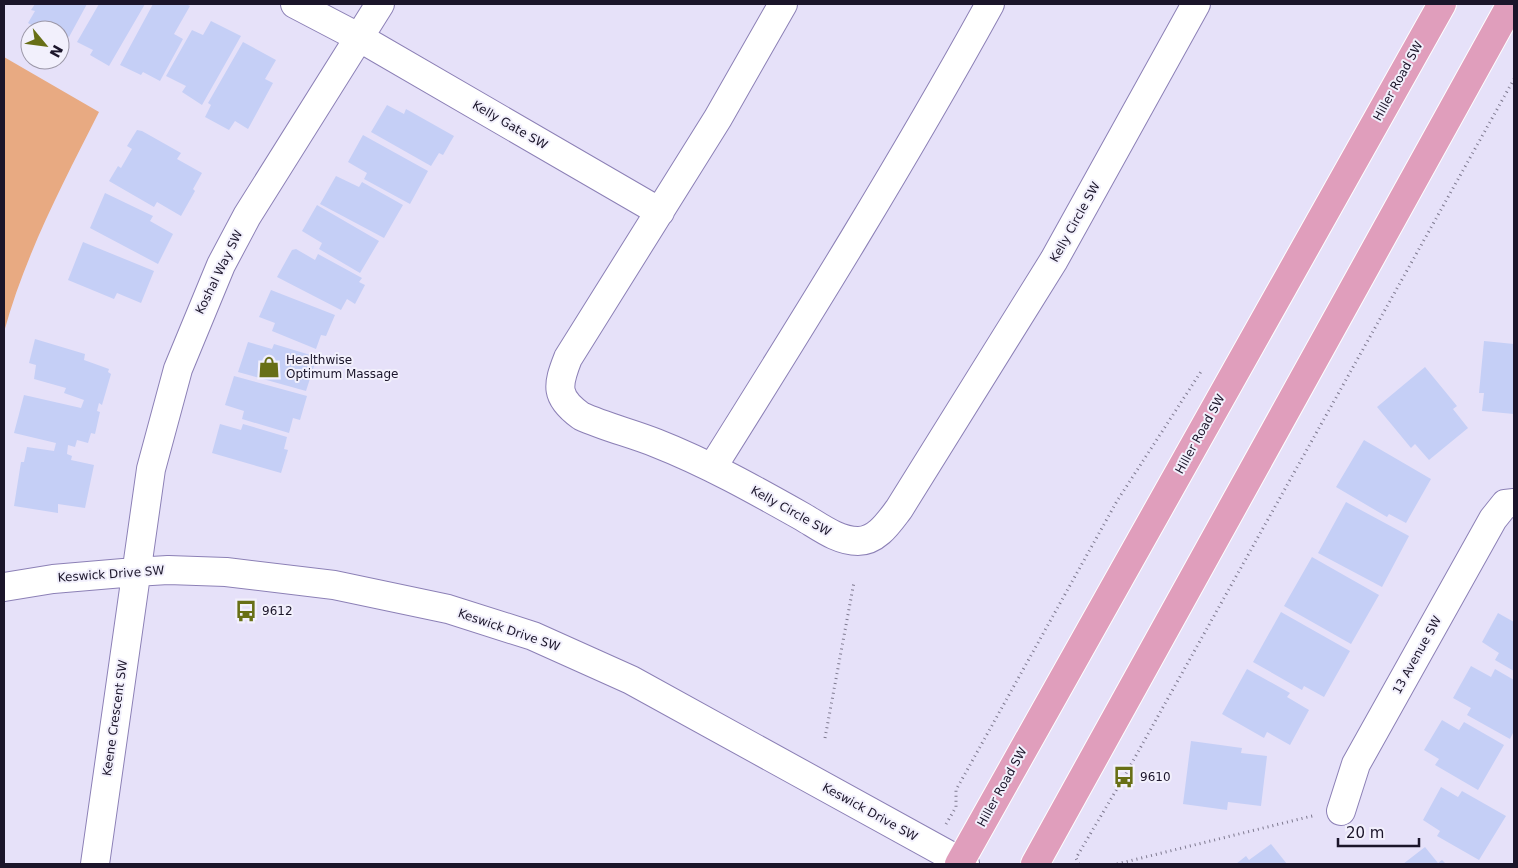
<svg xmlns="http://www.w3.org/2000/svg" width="1518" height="868" font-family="'DejaVu Sans',sans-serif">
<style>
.green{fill:#e8aa82}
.building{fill:#c5cff6}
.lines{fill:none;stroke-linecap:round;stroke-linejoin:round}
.minor-casing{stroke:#8c80b6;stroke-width:30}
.major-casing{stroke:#fff;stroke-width:30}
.path{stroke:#7e798f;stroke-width:3;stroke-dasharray:1 4;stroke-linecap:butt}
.minor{stroke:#fff;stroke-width:28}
.major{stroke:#e09ebc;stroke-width:28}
.labels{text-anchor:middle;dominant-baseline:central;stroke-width:4;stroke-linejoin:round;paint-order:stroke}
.street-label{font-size:12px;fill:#1b152a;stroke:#f2f0fc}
.poi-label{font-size:12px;fill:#1b152a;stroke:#f2f0fc;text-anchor:start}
</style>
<rect width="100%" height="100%" fill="#e6e1f9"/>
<path class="green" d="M4 57 99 112C63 183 25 255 4 332Z"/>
<path class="building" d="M35 4H87L69 37 62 33 60 35V30H40L28 23 35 11 31 10Z
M99 4H145L109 66 90 55 93 50 77 42Z
M153 4H186L190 6 174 34 183 39 160 81 143 72 141 75 120 65Z
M211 21 241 36 202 105 182 92 186 86 166 76 192 30 203 35Z
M243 42 276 60 265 79 273 83 248 129 235 121 229 130 205 117 211 105 208 103Z
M387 105 404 114 406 109 454 136 443 155 439 153 431 166 371 132Z
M137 130 142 131 181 153 177 159 202 173 193 189 195 191 181 216 157 202 154 207 109 181 118 166 121 168 132 149 127 146Z
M363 135 428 171 410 204 364 179 367 173 348 162Z
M336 176 359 187 362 182 403 205 384 238 320 204Z
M105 193 153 216 150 221 173 234 158 264 90 228Z
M317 205 379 241 360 273 319 249 322 243 302 231Z
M83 242 154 271 141 303 117 293 114 299 68 280Z
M296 249 315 260 318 254 362 278 359 282 365 285 355 304 347 299 341 310 277 277 292 250Z
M271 290 335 315 326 336 321 335 316 349 272 331 275 323 259 317Z
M35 339 85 354 84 360 109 369 108 372 111 374 102 405 99 403 97 411 100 412 95 434 91 433 88 443 77 440 75 447 68 445 67 454 72 456 71 460 94 465 85 508 58 504V513L14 506 21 462H24L27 447 54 451 56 443 14 433 24 395 81 408 84 400 64 393 66 388 34 379 36 365 29 363Z
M1484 341 1514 344V414L1482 411 1484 393H1479Z
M248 342 272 349 274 344 317 357 306 391 238 372Z
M1425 367 1457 406 1453 409 1468 428 1429 460 1415 444 1411 448 1377 407Z
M234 376 307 396 300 420 293 418 289 433 242 419 244 411 225 405Z
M220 424 241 430 243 424 287 437 284 449 288 450 281 473 212 453Z
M1364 440 1431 479 1406 523 1389 514 1387 517 1336 487Z
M1346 502 1409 536 1382 587 1318 553Z
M1312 557 1379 595 1351 644 1284 606Z
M1281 612 1350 651 1324 697 1304 686 1302 690 1253 662Z
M1498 613 1514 622V671L1495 660 1499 653 1482 642Z
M1471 666 1491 677 1495 669 1514 680V731L1510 739 1467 715 1471 708 1453 698Z
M1247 669 1290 693 1287 697 1309 710 1290 745 1267 732 1264 738 1222 714Z
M1442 720 1459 730 1464 722 1504 745 1478 790 1435 765 1439 759 1424 750Z
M1191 741 1242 748 1241 753 1267 756 1261 806 1228 802 1227 810 1183 804Z
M1441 787 1458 797 1462 791 1506 816 1479 860 1437 836 1440 831 1423 820Z
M1271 844 1287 864H1236L1246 856 1249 860Z
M1425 847 1438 863 1442 860 1446 864H1403Z"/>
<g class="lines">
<g class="minor-casing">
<path id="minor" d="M295 4 360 38 660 212
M783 4 718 118 568 358C557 386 555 397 581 416 605 427 631 433 656 443 707 463 755 490 803 517 820 527 838 541 858 541 877 541 889 522 899 509L1054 260 1196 4
M712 468C808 315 903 162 990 4
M4 587 53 579 135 572 168 570 226 572 334 585 448 609 533 636 631 680 965 864
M1341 811 1356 764 1493 519 1505 504 1514 503
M95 864 151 469 178 369 221 265 247 216 380 4"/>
</g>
<g class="major-casing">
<path id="major" d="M959 864 1442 4
M1035 864 1511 4"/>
</g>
<path class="path" d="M825 738 854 582
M946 824 956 807V790L1117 501 1202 370
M1079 864 1076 858 1124 777 1514 79
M1117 864 1316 815"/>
<use href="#minor" class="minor"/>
<use href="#major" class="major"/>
</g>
<defs>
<g id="shop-bare" transform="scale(1.725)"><path d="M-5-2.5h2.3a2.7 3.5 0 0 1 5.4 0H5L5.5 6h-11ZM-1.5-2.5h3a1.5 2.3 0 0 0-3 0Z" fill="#686f16" stroke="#f2f0fc" stroke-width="2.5" paint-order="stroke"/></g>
<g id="bus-bare" transform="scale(1.725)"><path d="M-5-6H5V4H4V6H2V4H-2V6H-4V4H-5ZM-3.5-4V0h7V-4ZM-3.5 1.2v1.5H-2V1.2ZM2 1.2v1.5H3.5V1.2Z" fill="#686f16" stroke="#f2f0fc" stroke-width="2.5" paint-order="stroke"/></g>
</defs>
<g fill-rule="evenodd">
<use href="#shop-bare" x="269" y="367"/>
<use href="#bus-bare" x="246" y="611"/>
<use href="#bus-bare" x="1124" y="777"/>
</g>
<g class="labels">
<g class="street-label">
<text transform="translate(1398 81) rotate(-61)">Hiller Road SW</text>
<text transform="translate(510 125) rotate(30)">Kelly Gate SW</text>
<text transform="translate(1075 222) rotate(-61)">Kelly Circle SW</text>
<text transform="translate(219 272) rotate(-64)">Koshal Way SW</text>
<text transform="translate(1200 434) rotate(-61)">Hiller Road SW</text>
<text transform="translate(791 511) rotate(29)">Kelly Circle SW</text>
<text transform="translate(111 574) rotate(-4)">Keswick Drive SW</text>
<text transform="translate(509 630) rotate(19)">Keswick Drive SW</text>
<text transform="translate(1417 655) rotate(-61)">13 Avenue SW</text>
<text transform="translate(115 718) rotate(-82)">Keene Crescent SW</text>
<text transform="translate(1002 787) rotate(-61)">Hiller Road SW</text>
<text transform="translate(870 812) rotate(29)">Keswick Drive SW</text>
</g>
<g class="poi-label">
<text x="286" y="360">Healthwise<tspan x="286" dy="14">Optimum Massage</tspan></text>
<text x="262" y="611">9612</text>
<text x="1140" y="777">9610</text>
</g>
</g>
<rect width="1518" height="868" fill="none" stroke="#1b152a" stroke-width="10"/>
<g transform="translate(45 45) rotate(119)"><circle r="24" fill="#f2f0fc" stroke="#9c98a8"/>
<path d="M0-4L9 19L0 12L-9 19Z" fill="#686f16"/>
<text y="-8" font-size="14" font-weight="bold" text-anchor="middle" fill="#1b152a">N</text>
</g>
<path d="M1338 838v8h81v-8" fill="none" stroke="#1b152a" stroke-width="2.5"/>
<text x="1346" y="838" font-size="15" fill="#1b152a" stroke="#f2f0fc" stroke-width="4" paint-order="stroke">20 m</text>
</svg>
